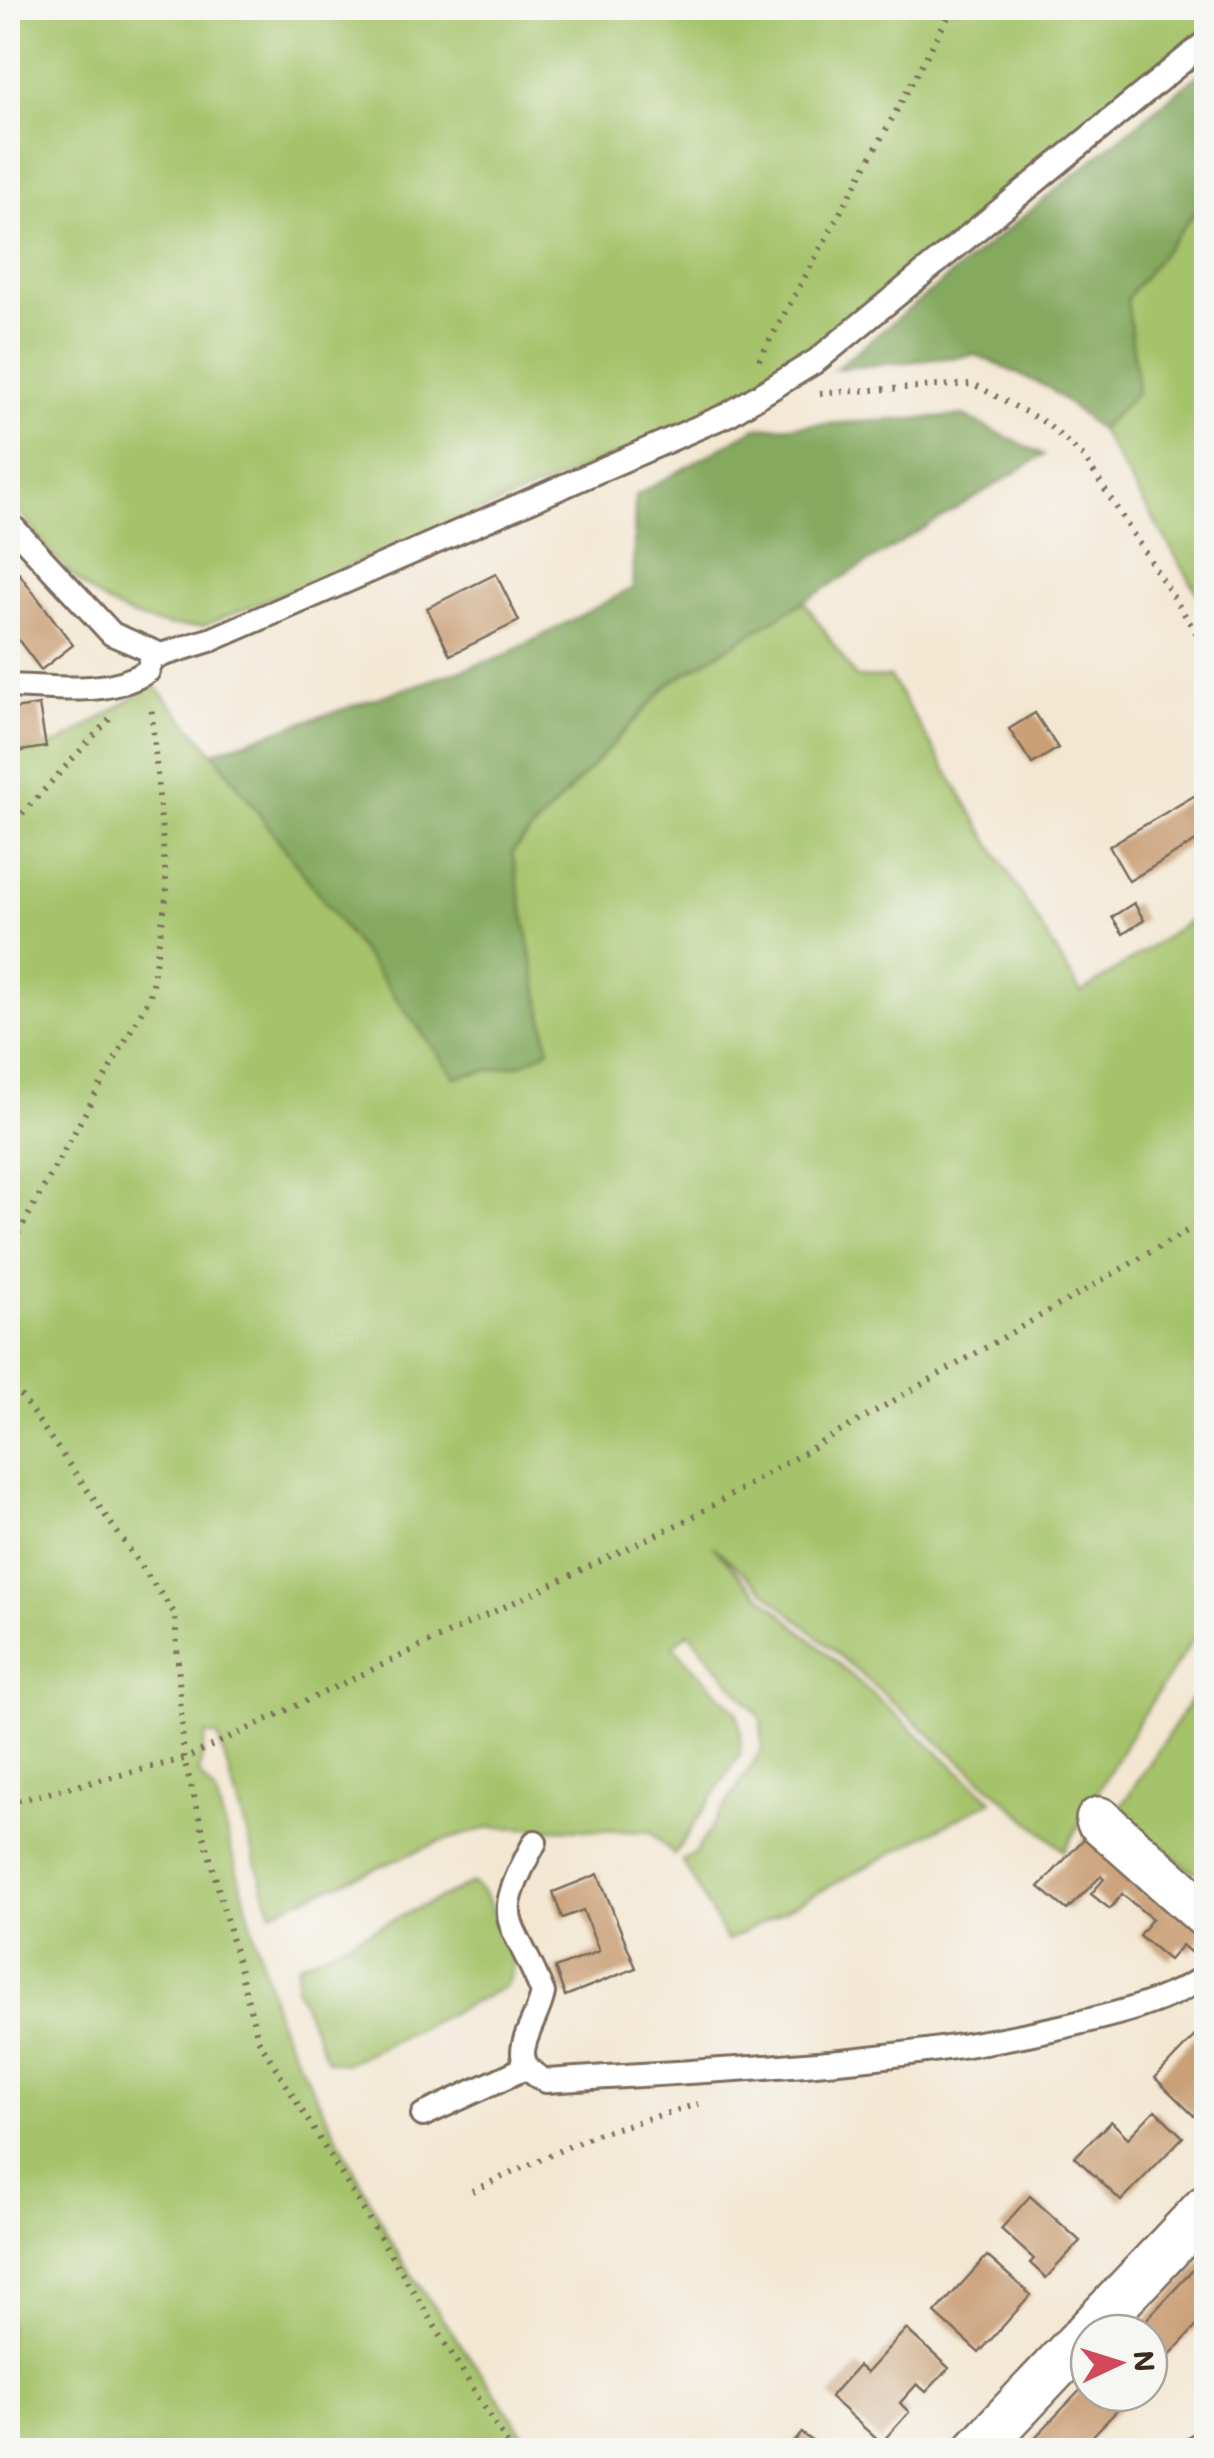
<svg xmlns="http://www.w3.org/2000/svg" width="1214" height="2458" font-family="Mali,sans-serif">
<style>
.green{fill:#a5c36a;stroke:#707644;stroke-width:2.5}
.forest{fill:#84a95e;stroke:#606a3e;stroke-width:2.5}
.building{fill:#c99f76}
.lines{fill:none;stroke-linecap:round;stroke-linejoin:round}
.lane-casing{stroke:#7b6c5d;stroke-width:28}
.street-casing{stroke:#7b6c5d;stroke-width:50}
.path{stroke:#7b6c5d;stroke-width:6;stroke-dasharray:2.5 8;stroke-linecap:butt}
.lane{stroke:#fff;stroke-width:22}
.street{stroke:#fff;stroke-width:45}
</style>
<rect width="100%" height="100%" fill="#f6f6f2"/>
<filter id="ink" filterUnits="userSpaceOnUse"><feTurbulence type="fractalNoise" baseFrequency=".01" numOctaves="2"/><feDisplacementMap in="SourceGraphic" scale="20" xChannelSelector="R" yChannelSelector="G"/><feConvolveMatrix kernelMatrix="1 2 1 2 8 2 1 2 1" color-interpolation-filters="sRGB"/></filter>
<filter id="wash" filterUnits="userSpaceOnUse"><feTurbulence type="fractalNoise" baseFrequency=".0048" numOctaves="4" result="noise"/><feDisplacementMap in="SourceGraphic" scale="40" xChannelSelector="R" yChannelSelector="G"/><feGaussianBlur stdDeviation="2.25" result="paint"/><feColorMatrix in="noise" values="0 0 0 0 0 0 0 0 0 0 0 0 0 0 0 0 0 1.4 0 .05"/><feComposite in="paint" operator="in"/></filter>
<g filter="url(#wash)">
<rect width="100%" height="100%" fill="#f3e7d2"/>
<path class="green" d="M8 8H1206V31L840 330 722 412 203 626C108 634 57 566 8 495Z
M1206 198V607L1100 430 1138 391 1127 298Z
M804 601 856 678 890 677 1081 993 1206 910V1620L1137 1724 1064 1851 713 1546 746 1582 992 1800 727 1941 682 1860 695 1853 762 1749 761 1718 688 1632 673 1646 737 1712 741 1731 740 1755 674 1855 651 1832 491 1827 439 1842 271 1912 218 1736 206 1734 199 1773 216 1795 280 2026 400 2258 535 2450H8V755L60 743 154 685 213 752 455 1077 549 1049 512 852 670 683Z
M1206 1677V1872L1192 1871 1116 1814Z
M472 1883C487 1890 511 1945 513 1963 514 1972 509 1980 505 1987L345 2064 327 2061 296 1987 297 1965Z"/>
<path class="forest" d="M1206 68V198L1127 298 1138 391 1100 430 1049 388 976 355 835 369Z
M963 416 1044 455 670 683 512 852 549 1049 523 1064 455 1077 213 752 501 657 633 588 635 496 756 428Z"/>
<g id="blocks">
<path class="building" d="M18 572 73 645 41 670 8 626V579Z
M496 574 519 621 450 655 427 608Z
M39 705 46 747 8 753V710Z
M1035 713 1058 748 1032 764 1009 729Z
M1206 789V835L1129 881 1109 846Z
M1134 903 1144 920 1123 934 1112 917Z
M1095 1827 1206 1933 1190 1952 1182 1945 1169 1960 1139 1935 1152 1919 1122 1894 1110 1909 1091 1894 1104 1879 1101 1876 1067 1910 1039 1887Z
M598 1874 636 1968 565 1996 555 1968 599 1951 583 1910 562 1918 553 1892Z
M1206 2024V2103L1194 2116 1155 2078Z
M1155 2110 1183 2137 1121 2201 1075 2157 1111 2121 1128 2138Z
M1030 2196 1080 2241 1046 2278 1030 2263 1034 2259 1001 2229Z
M987 2256 1031 2295 979 2353 935 2313Z
M1206 2256V2316L1149 2377V2333H1134Z
M906 2329 949 2368 926 2392 917 2384 900 2403 909 2412 881 2443 830 2397 858 2366 866 2373Z
M1089 2381V2393H1134L1079 2450H1023Z
M1206 2424V2450H1182L1178 2444Z
M802 2433 824 2450H787Z"/>
</g>
</g>
<g filter="url(#ink)">
<use href="#blocks" fill-opacity="0" stroke="#7b6c5d" stroke-width="2.5"/>
<g class="lines">
<g class="lane-casing">
<path id="lane" d="M8 522 112 634 161 655 213 639 729 414 816 361 1206 42
M8 686C55 687 107 697 148 671L153 653
M535 1842C489 1927 511 1912 543 1993 536 2028 500 2060 546 2081 718 2069 887 2066 1056 2028 1108 2016 1161 2005 1206 1976
M423 2115 527 2067"/>
</g>
<g class="street-casing">
<path id="street" d="M1099 1820 1206 1915
M977 2450 1206 2208"/>
</g>
<path class="path" d="M759 360 953 8
M820 393 973 384 1046 423 1084 457 1206 648
M8 829 114 714
M8 1252 150 996 167 892 151 703
M8 1378 175 1614 184 1759 258 2039 511 2450
M8 1803 184 1759 689 1519 1206 1220
M472 2191 596 2134 698 2104"/>
<use href="#lane" class="lane"/>
<use href="#street" class="street"/>
</g>
</g>
<rect width="1214" height="2458" fill="none" stroke="#f6f6f2" stroke-width="40"/>
<g transform="translate(1119 2363) rotate(86)"><circle r="48" fill="#f6f6f2" stroke="#aba49d" stroke-width="2.5"/>
<path d="M0-8L18 38L0 25L-18 38Z" fill="#d1495b"/>
<text y="-15" font-size="28" font-weight="bold" text-anchor="middle" fill="#3b2a1e">N</text>
</g>
</svg>
